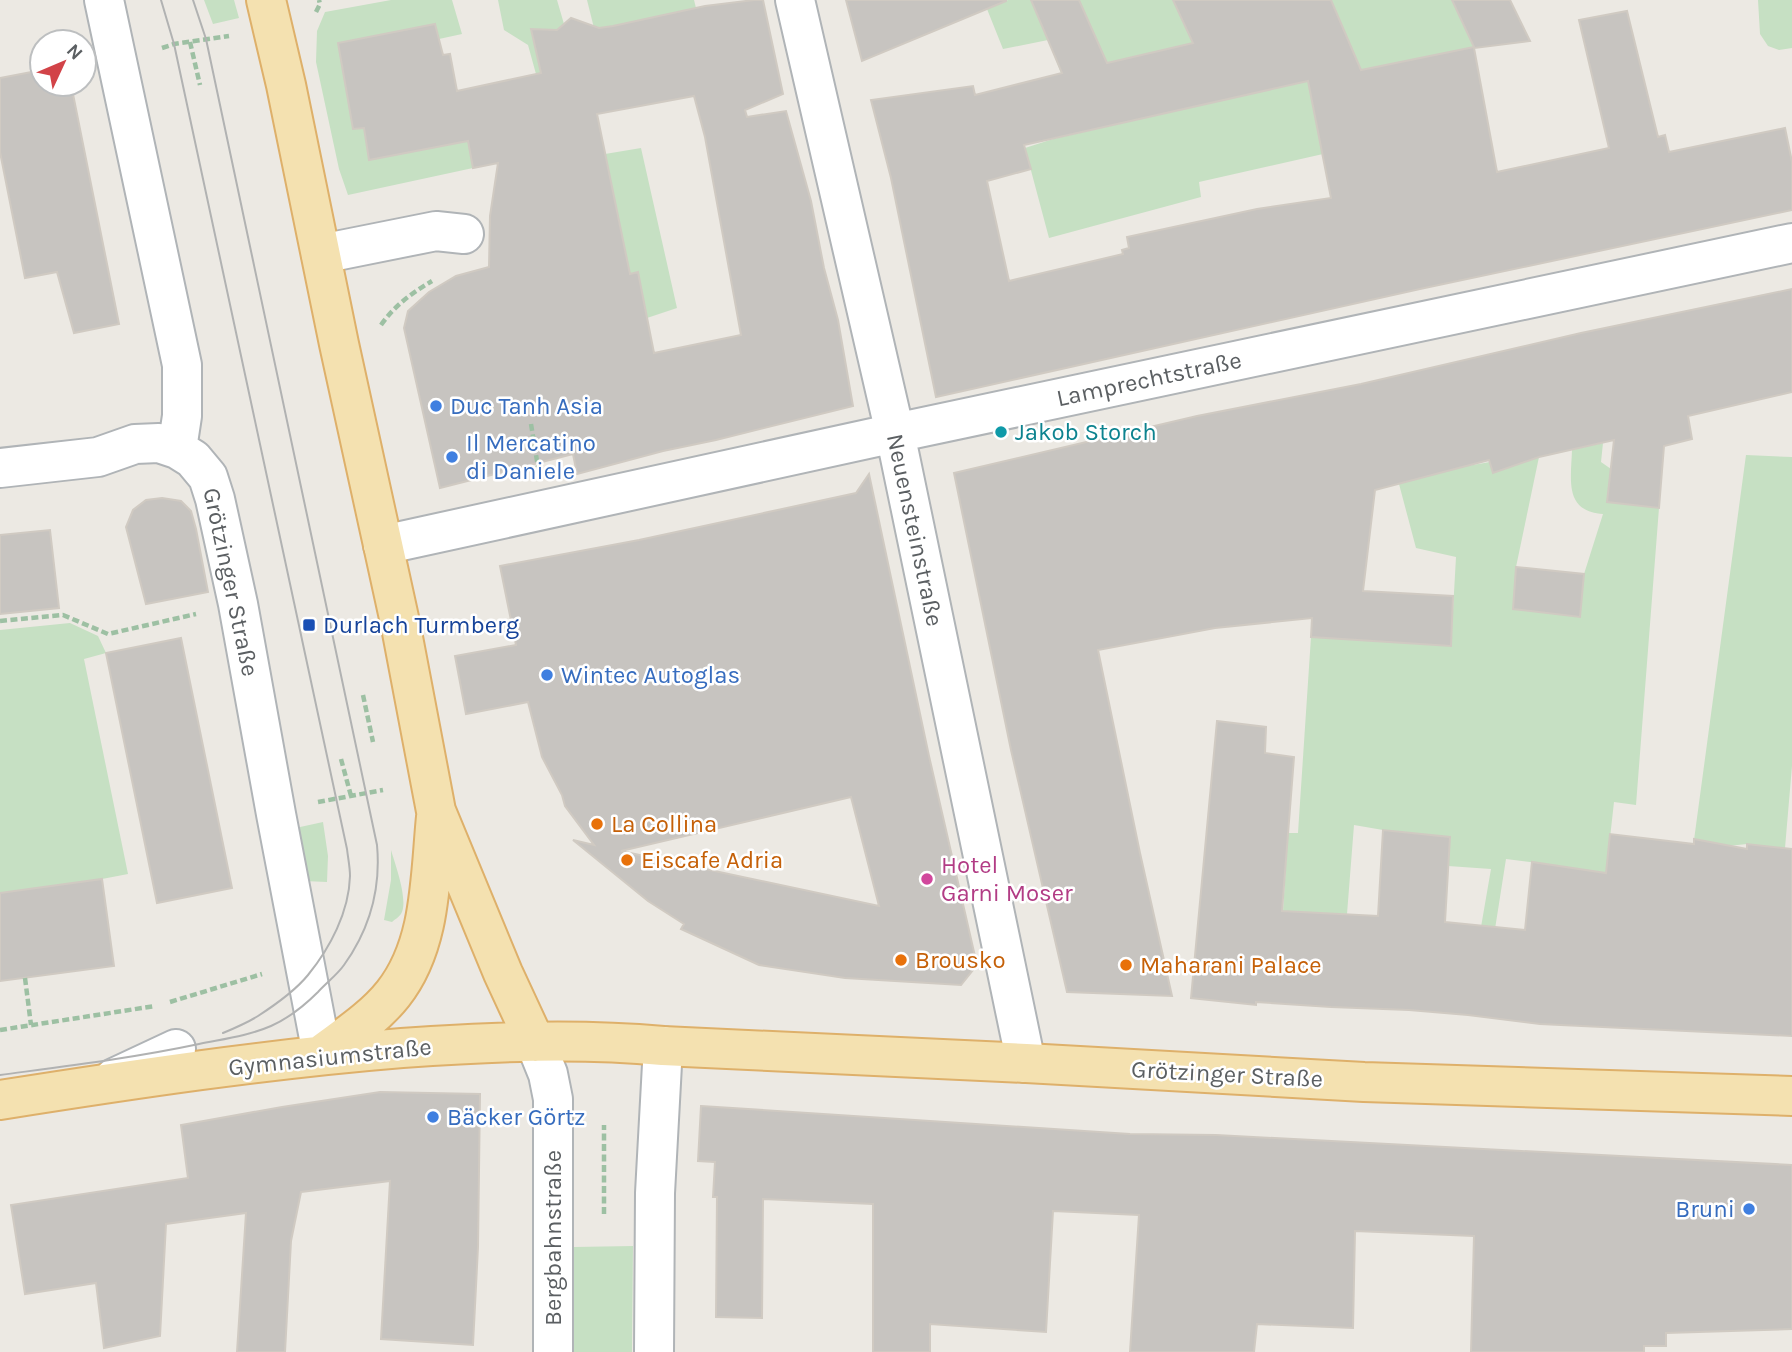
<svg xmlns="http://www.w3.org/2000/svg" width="1792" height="1352" font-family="Karla,sans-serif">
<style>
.green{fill:#c6e0c3}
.building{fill:#c7c4c0;stroke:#d0cac2;stroke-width:2;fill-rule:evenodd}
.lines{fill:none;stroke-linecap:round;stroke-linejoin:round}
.minor-casing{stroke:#b0b4b7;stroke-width:42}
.major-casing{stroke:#deb06a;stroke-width:42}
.path{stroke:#9dc0a3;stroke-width:4.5;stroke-dasharray:7 3.5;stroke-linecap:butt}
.minor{stroke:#fff;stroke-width:38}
.major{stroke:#f4e1b0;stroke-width:38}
.tram{stroke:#b1b2b2;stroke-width:2}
.shop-dot{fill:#3f7fe0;stroke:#fff;stroke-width:2.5}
.culture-dot{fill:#0f9aa8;stroke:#fff;stroke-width:2.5}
.transit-dot{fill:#1a4fb4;stroke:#fff;stroke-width:2.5}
.food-dot{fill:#e8710a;stroke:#fff;stroke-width:2.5}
.hotel-dot{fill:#d1479c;stroke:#fff;stroke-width:2.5}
.labels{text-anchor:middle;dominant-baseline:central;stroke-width:5;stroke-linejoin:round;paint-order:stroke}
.street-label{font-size:24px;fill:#5b5f62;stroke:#fff}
.shop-label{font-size:24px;fill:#366cbe;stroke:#fff;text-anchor:start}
.culture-label{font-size:24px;fill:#0d838f;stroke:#fff;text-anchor:start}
.transit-label{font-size:24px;fill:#164399;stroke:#fff;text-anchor:start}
.food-label{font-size:24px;fill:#c56008;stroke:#fff;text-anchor:start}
.hotel-label{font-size:24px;fill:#b23c85;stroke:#fff;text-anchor:start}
</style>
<rect width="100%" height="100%" fill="#ece9e3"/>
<path class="green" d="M204 0H234L239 18 213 24Z
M391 0H452L462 34 439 39 435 24 338 43 353 129 364 128 369 160 468 141 473 168 348 195 339 169 316 62 317 31 325 12Z
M498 0H557L564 24 562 30H531L541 74H536L528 45 504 30Z
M587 0H694L696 8 613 26 594 28Z
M1008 0H1031L1048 40 1079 0H1173L1193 43 1061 73 1048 40 1003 49 987 9Z
M1331 0H1452L1474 48 1361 71Z
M1758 0H1792V48L1779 50 1768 46 1760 34Z
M1308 81 1323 154 1199 182 1201 197 1049 238 1025 148 1053 139Z
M641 148 677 308 647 318 630 274 605 154Z
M1603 443 1601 462 1611 469 1608 502 1659 508 1636 805 1614 802 1607 865 1634 868 1559 886 1561 866 1506 859 1495 929 1481 927 1491 869 1448 866 1449 837 1383 830 1354 825 1347 914 1283 911 1288 833H1298L1311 637 1451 646 1456 557 1416 548 1399 484 1467 466 1490 462 1493 473 1539 457 1516 567 1513 609 1580 617 1584 574 1603 514C1564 511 1571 480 1572 450Z
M1746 455 1792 457V766L1785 848 1747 844 1728 846 1694 840Z
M70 623 98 636 106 653 84 659 128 874 102 879 0 893V630Z
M323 822 328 856 327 882 304 881 291 829Z
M391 850C395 864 409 901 401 914 398 918 395 919 392 922L384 920 391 880Z
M633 1246 632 1352H574V1247Z"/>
<path class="building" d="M754 0H763L783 94 745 110 747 117 786 111 811 201 824 268 838 320 853 406 716 440 663 451 577 474 573 454 440 488 404 328 408 311 429 292 456 276 489 267 490 216 498 163 473 168 468 141 369 160 364 128 353 129 338 43 435 24 443 55 450 54 457 91 541 73 531 29 557 30 571 18 599 28 613 26 705 6ZM694 96 705 137 741 335 654 353 638 272 630 274 597 114Z
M846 0H1006V1L862 61Z
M1031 0H1079L1107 63 1193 43 1173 0H1331L1361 70 1474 47 1452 0H1510L1530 41 1474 48 1497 172 1609 148 1579 20 1627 11 1658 137 1665 135 1669 152 1785 128 1792 162V210L1420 289 936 397 891 178 871 100 973 86 975 95 1062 73ZM1308 81 1331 198 1257 209 1127 237 1129 248 1122 250 1123 254 1009 281 987 181 1031 169 1024 145Z
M42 70V84H71L119 324 74 333 57 272 25 278 0 152V78Z
M1792 289V392L1688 416 1692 439 1664 446 1659 508 1607 502 1614 440 1539 457 1493 473 1489 460 1375 490 1363 591 1453 596 1451 646 1311 637 1312 618 1215 628 1098 650 1140 853 1172 996 1067 992 1011 750 954 473 1197 416 1361 384 1581 333Z
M869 474 929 756 977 965 961 985 845 978 759 965 681 929 684 924 648 901 573 840 594 845 565 806 562 795 542 757 528 702 466 714 455 656 516 645 500 566 639 540 856 493ZM851 797 879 906 621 851Z
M162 498 181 501 191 511 196 529 208 592 146 604 126 527 133 510 146 500Z
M50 530 59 608 0 614V535Z
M1516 567 1584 574 1580 617 1513 609Z
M181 638 232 888 157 903 106 653Z
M1217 721 1266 727 1265 753 1294 757 1282 911 1378 916 1383 830 1450 837 1445 922 1525 930 1532 862 1606 873 1610 834 1694 844V839L1747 849V844L1792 849V1036L1540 1024 1468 1015 1409 1010 1331 1007 1256 1002V1005L1191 998Z
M102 879 114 966 0 981V893Z
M380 1092 480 1094 478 1247 473 1345 381 1339 390 1181 301 1192 291 1241 285 1352H237L246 1213 166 1224 160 1336 104 1348 96 1283 25 1294 11 1205 188 1178 181 1125 282 1107Z
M701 1106 1130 1134 1216 1135 1792 1165V1329L1666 1333V1346H1644V1352H1471L1474 1236 1355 1231 1353 1328 1257 1324 1254 1352H1130L1139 1215 1053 1211 1046 1332 930 1324V1352H873V1204L763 1199 762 1318 716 1317 717 1197H713L715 1162 698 1161Z"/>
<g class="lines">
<g class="minor-casing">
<path id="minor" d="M104 0 182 365V416L177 449
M795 0 895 433 1026 1063
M321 254 436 231 464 234
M0 468 98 457 135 444 159 443 177 449 193 459 208 477 215 499 238 604 276 814 322 1054
M383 545 895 433 1792 243
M535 1042 548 1074 553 1099V1352
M114 1078 176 1049
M654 1352 655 1193 663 1046"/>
</g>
<g class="major-casing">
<path id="major" d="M266 0 286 85 339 344 401 627 436 811 503 973 535 1042
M322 1054C346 1036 374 1018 393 994 432 945 430 877 436 817
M0 1100C133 1079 267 1059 402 1048 488 1042 576 1038 663 1046L1026 1063 1364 1082 1792 1096"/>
</g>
<path class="path" d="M316 12 320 4 319 0
M190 42 200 85
M162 48 174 44 229 36
M381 325C395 305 412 293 432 281
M531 424 538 467
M0 621 63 615 108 634 196 614
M363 695 373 742
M341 759 351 796
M318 802 383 790
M25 978 31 1025
M170 1002 262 974
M0 1030 155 1006
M604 1214V1125"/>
<use href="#minor" class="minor"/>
<use href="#major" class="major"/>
<path class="tram" d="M161 0 174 44 347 849C348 858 350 867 350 876 349 912 330 948 308 975 295 991 275 1005 258 1016 247 1023 235 1028 223 1033
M0 1075C67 1066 133 1058 199 1044 223 1039 248 1036 271 1026 289 1018 304 1006 318 992 326 983 337 975 344 965 369 930 381 889 377 845L206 39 193 0"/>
</g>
<g class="shop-dot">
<circle cx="436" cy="406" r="7"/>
<circle cx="452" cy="457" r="7"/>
<circle cx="547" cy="675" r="7"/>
<circle cx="433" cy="1117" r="7"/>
<circle cx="1749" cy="1209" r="7"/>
</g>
<circle class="culture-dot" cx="1001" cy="432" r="7"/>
<rect class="transit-dot" x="302" y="618" width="14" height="14" rx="3.5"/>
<g class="food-dot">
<circle cx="597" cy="824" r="7"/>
<circle cx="627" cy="860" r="7"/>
<circle cx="901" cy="960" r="7"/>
<circle cx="1126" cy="965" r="7"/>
</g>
<circle class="hotel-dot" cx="927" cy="879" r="7"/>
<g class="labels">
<g class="street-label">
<text transform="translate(1149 379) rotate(-12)">Lamprechtstraße</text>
<text transform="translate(915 530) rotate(78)">Neuensteinstraße</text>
<text transform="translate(231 582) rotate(78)">Grötzinger Straße</text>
<text transform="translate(330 1057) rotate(-6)">Gymnasiumstraße</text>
<text transform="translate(1227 1074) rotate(3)">Grötzinger Straße</text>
<text transform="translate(553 1238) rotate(-90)">Bergbahnstraße</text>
</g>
<g class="shop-label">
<text x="450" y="406">Duc Tanh Asia</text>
<text x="466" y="443">Il Mercatino<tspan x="466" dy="28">di Daniele</tspan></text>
<text x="561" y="675">Wintec Autoglas</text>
<text x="447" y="1117">Bäcker Görtz</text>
<text x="1735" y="1209" text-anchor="end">Bruni</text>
</g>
<g class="culture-label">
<text x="1015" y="432">Jakob Storch</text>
</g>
<g class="transit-label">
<text x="323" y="625">Durlach Turmberg</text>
</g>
<g class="food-label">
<text x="611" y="824">La Collina</text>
<text x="641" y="860">Eiscafe Adria</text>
<text x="915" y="960">Brousko</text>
<text x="1140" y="965">Maharani Palace</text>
</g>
<g class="hotel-label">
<text x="941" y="865">Hotel<tspan x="941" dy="28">Garni Moser</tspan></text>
</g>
</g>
<g transform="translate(63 63) rotate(46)"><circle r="33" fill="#ffffff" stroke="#bdbfc0" stroke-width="2"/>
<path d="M0-5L12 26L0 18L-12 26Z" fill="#d24348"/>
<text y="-10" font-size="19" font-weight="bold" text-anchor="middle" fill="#5b5f62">N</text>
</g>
</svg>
